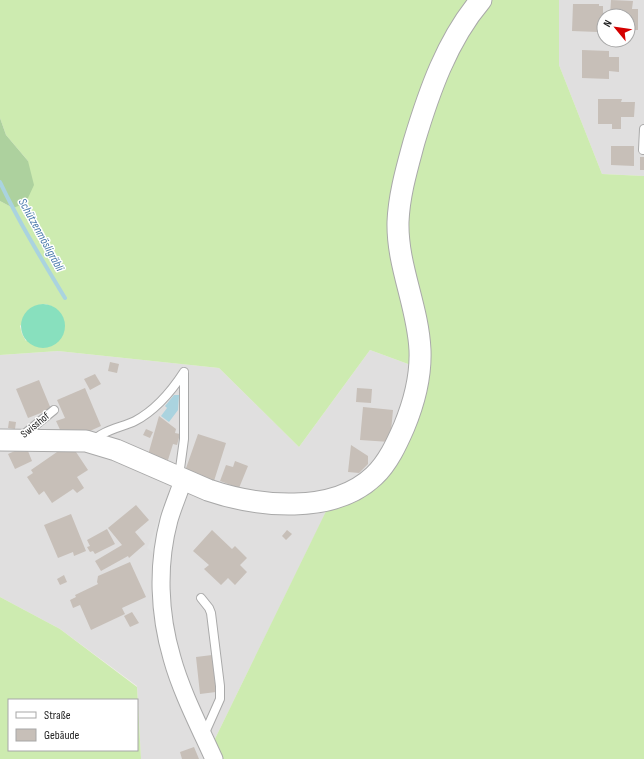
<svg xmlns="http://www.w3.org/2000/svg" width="644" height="759" font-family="'Sofia Sans Condensed',sans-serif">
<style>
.residential{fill:#e0dfdf;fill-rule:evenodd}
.grass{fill:#cdebb0;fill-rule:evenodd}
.forest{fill:#add19e}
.pitch{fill:#88e0be}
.parking{fill:#e2e2e2}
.water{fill:#aad3df}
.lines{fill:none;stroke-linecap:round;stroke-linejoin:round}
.stream{stroke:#aad3df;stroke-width:4}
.building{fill:#c7bfb8}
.service-casing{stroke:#a9a9a9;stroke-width:10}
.minor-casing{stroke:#a9a9a9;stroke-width:19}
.tertiary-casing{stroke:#a9a9a9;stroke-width:23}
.service{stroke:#fff;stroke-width:8}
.minor{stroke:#fff;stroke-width:17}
.tertiary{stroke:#fff;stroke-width:21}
.labels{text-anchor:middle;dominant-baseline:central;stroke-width:3;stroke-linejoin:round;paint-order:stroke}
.street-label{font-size:11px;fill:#222;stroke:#fff}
.water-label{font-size:12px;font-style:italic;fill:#4a7aab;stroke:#fff}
</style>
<rect width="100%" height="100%" fill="#f2efe9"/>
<path class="residential" d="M559 0H644V176L602 174 559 65ZM604 16H628V40H604Z
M370 350 419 368 393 450 332 500 210 749 214 759H141L137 686 60 629 0 597V355L58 351 219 368 299 447Z"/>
<path class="grass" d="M0 0H559V65L602 174 644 176V759H214L210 749 332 499 376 475 419 368 370 350 299 447 219 368 58 351 0 355V201L13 208 28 161 6 135 0 118ZM46 304 53 307 26 341 22 334 20 326 38 305Z
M0 597 60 629 137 687 141 759H0ZM9 700H137V750H9Z"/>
<path class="forest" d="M0 118 6 135 28 161 34 185 28 198 21 205 13 208 0 201Z"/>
<path class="pitch" d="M21 326a22 22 0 1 1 44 0a22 22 0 1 1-44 0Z"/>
<path class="parking" d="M164 500 169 502 154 554 147 548 154 532Z"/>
<path class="water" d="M174 395H179L178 410 169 422 161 416 167 408 165 406Z"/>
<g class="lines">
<path class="stream" d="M0 182C19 222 42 260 65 298"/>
</g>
<path class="building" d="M611 0 633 1 632 9H638V30H628V16H610Z
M573 4H599V6H603V22L600 26H598V32L572 31Z
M582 50 609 51V57H619V72L609 71V79L582 78Z
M598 99H622L621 102H635L634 117H621V129H612V124H598Z
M611 146H634V166L611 165Z
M640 157H644V170H640Z
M110 362 119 364 117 373 108 371Z
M95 374 101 384 90 390 84 379Z
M39 380 51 409 28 418 16 389Z
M85 388 101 426 81 435 62 434 56 421 65 418 57 400Z
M357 388 372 389 371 403 356 402Z
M363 407 393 410 390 442 360 440Z
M159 416 176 429 175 433 180 434 177 445 173 444 168 460 148 455Z
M9 421 16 422 15 429 8 428Z
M146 429 153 432 150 438 143 435Z
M198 434 226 443 214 481 185 471Z
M70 443 88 470 77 477 84 488 77 493 73 489 52 503 44 491 39 495 27 477 33 473 31 470Z
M351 445 368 456V464L359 473 348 472Z
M26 446 32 461 15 469 8 454Z
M235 461 248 466 239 488 220 481 226 465 233 467Z
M136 505 149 520 135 532 145 544 129 558 128 556 101 571 95 561 122 545 108 528Z
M71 514 86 551 74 556 73 552 58 558 44 525Z
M107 529 115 544 95 554 93 551 90 552 87 547 90 546 87 540Z
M212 530 232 549 235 546 247 558 240 565 247 572 235 585 228 578 221 585 204 569 209 565 193 551Z
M287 530 292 534 286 540 282 536Z
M130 562 146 597 122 608 125 614 91 630 80 605 73 608 70 600 76 597 75 595 98 584 97 582 98 576Z
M64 575 67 582 60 585 57 579Z
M132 612 139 623 130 627 124 616Z
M212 655 216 692 200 694 196 657Z
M194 747 199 759H182L180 752Z"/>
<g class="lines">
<g class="service-casing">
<path id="service" d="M643 150 644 129
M22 436 54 410
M94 441C100 431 123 427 135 421 156 410 171 392 184 372
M179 476 184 439V372
M201 598 209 608 211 613 220 686V699L204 735"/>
</g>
<g class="minor-casing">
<path id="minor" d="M183 480C179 493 173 506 169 520 157 565 159 614 172 658 181 691 200 728 214 759"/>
</g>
<g class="tertiary-casing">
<path id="tertiary" d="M0 440 86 441 116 450 208 490C258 507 333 515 374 476 388 463 397 443 404 427 414 403 421 375 420 350 418 306 397 266 398 222 399 195 407 168 414 142 429 92 447 40 481 0"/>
</g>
<use href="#service" class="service"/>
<use href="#minor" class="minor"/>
<use href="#tertiary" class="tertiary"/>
</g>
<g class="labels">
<g class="street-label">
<text transform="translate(35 425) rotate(-39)">Swisshof</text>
</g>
<g class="water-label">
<text transform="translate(41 235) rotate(61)">Schützenmösligräbli</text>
</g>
</g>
<rect x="8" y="699" width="130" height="52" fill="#ffffff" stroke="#a7a7a7"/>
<rect x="16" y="712" width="20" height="6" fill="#ffffff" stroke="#a7a7a7"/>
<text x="44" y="719" font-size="12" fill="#222222">Straße</text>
<rect x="16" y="729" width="20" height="12" fill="#c7bfb8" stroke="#a7a7a7"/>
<text x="44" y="739" font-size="12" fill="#222222">Gebäude</text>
<g transform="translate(616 28) rotate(299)"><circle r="19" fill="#ffffff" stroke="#a7a7a7"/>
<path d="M0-3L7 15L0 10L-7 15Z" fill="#d40000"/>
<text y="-6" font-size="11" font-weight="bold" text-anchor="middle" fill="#222222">N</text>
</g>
</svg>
